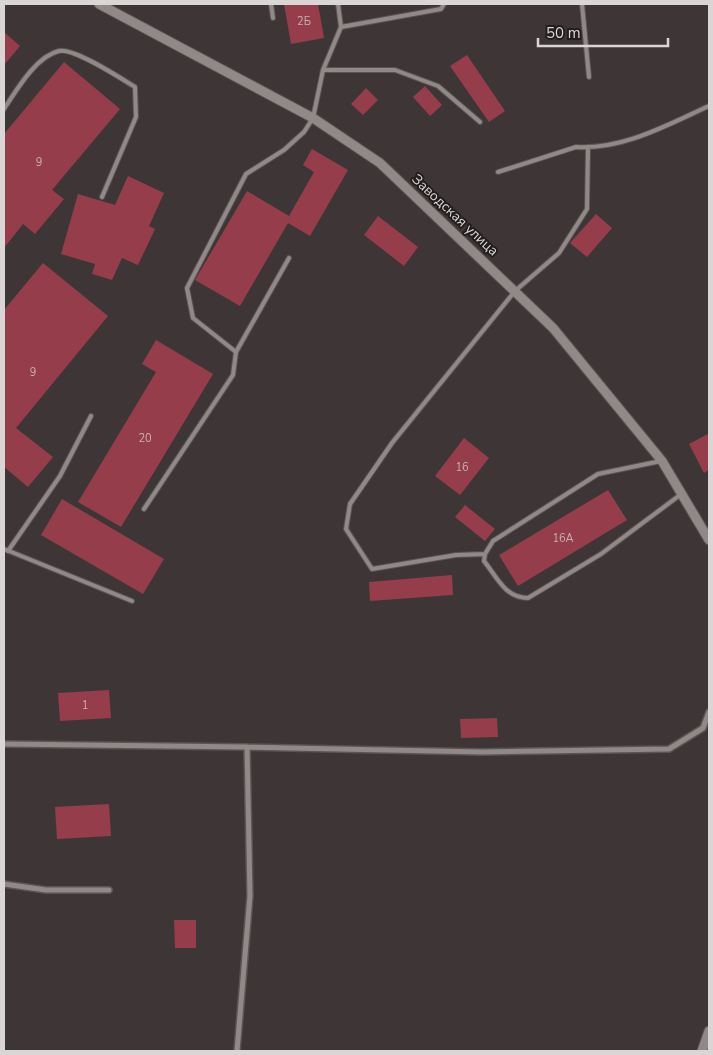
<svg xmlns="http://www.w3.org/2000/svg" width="713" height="1055" font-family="'Nunito Sans',sans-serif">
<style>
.building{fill:#953d4b}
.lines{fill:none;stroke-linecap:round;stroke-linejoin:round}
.service-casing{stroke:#5b5455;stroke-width:6}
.minor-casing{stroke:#5b5455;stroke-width:8}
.tertiary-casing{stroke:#5b5455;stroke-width:11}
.service{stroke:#918888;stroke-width:4}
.minor{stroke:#918888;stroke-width:5}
.tertiary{stroke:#918888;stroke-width:9}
.labels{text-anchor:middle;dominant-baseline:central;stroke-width:4;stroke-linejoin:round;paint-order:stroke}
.number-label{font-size:11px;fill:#cab0b3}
.street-label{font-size:14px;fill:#dbd6d6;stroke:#221e1e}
</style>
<rect width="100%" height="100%" fill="#3e3636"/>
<path class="building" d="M284 4H318L324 38 291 44Z
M4 32 20 46 4 65Z
M467 55 505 111 489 122 450 66Z
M64 62 120 109 52 190 64 199 35 234 23 224 4 248V134Z
M425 86 442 105 430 116 413 97Z
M366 88 378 100 363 115 351 104Z
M312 149 348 170 310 236 288 223 240 306 195 280 247 191 289 216 314 172 303 165Z
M128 176 164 193 149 226 155 229 138 265 122 258 112 280 92 274 95 264 61 254 78 194 115 205Z
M596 214 612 228 587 257 570 243Z
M378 216 418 247 404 266 364 235Z
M43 263 108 316 16 428 53 457 28 487 4 467V310Z
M156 340 213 374 121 527 78 502 156 372 142 364Z
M708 434 709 470 704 473 689 444Z
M464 438 489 458 460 495 435 476Z
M608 490 627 520 518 586 499 555Z
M62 499 164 559 143 594 41 535Z
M465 505 495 529 485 541 455 517Z
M452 575 453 595 370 601 369 582Z
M109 690 111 718 60 721 58 693Z
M497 718 498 737 461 738 460 719Z
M109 804 111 836 57 839 55 807Z
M174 920H196V948H175Z"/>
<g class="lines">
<g class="service-casing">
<path id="service" d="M271 4 273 18
M338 4 341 27
M582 4 589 77
M323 70H395L438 86 480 122
M4 109C16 91 36 56 59 51 73 47 122 79 135 87L136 117 102 197
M498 172 576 147C623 150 667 125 709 106
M236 352 289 258
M661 461 598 474 493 541 485 554 484 561C497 577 505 598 528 598L601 554 680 495
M144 509 233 375 236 352 193 318 187 288 246 174 284 150 304 132 313 118 323 70 341 27 441 9 444 4
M4 549 132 601
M8 551 60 476 91 416
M485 554 456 555 372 569 346 529 350 504 392 443 515 291 559 253 587 209 588 148"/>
</g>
<g class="minor-casing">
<path id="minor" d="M4 744 247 747 482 752 669 749 703 728 709 712
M4 884 46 890H109
M237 1051 250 896 247 747"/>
</g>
<g class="tertiary-casing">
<path id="tertiary" d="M99 4 313 118 380 163 553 328 662 461 709 540
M702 1051 709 1031"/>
</g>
<use href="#service" class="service"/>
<use href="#minor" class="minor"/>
<use href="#tertiary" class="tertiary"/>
</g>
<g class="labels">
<g class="number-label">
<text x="304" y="21">2Б</text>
<text x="39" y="162">9</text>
<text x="33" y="372">9</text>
<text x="145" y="438">20</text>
<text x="462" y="467">16</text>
<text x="563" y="538">16А</text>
<text x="85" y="705">1</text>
</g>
<g class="street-label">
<text transform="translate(455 215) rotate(43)">Заводская улица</text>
</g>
</g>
<rect width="713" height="1055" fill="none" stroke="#dbd6d6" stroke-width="10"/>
<path d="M538 38v8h130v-8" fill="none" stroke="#dbd6d6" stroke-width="2.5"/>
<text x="546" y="38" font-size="15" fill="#dbd6d6" stroke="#221e1e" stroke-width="4" paint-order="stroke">50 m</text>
</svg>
